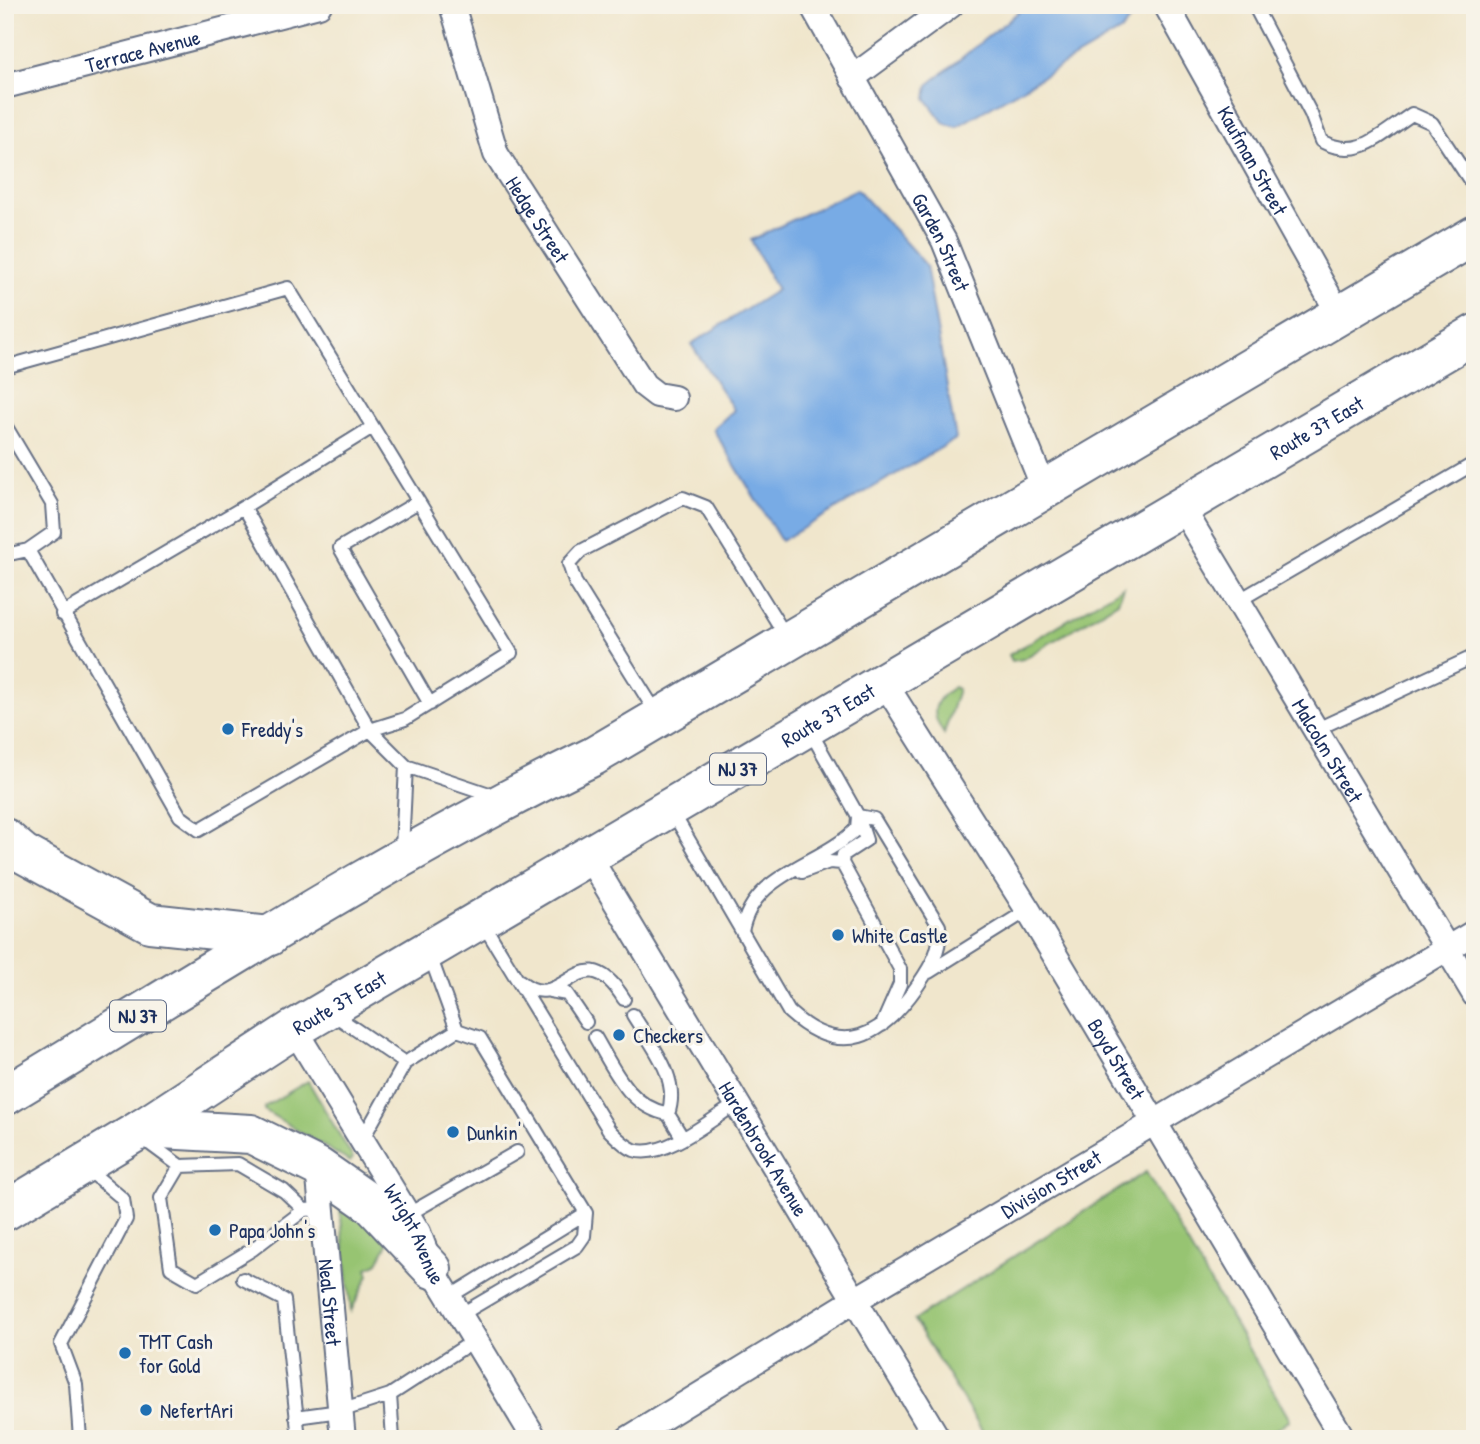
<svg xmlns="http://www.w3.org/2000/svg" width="1480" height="1444" font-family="'Patrick Hand',sans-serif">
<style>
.green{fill:#97c472;stroke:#597a68;stroke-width:2}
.water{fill:#78abe5;stroke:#4a6da2;stroke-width:2}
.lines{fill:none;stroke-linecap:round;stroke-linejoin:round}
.service-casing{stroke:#666f84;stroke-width:16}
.minor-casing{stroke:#666f84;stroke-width:28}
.trunk-casing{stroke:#666f84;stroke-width:42}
.service{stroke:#fff;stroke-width:12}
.minor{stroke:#fff;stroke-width:24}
.trunk{stroke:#fff;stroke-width:38}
.poi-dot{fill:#1f6fb2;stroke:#f7f3e8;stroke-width:2.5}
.labels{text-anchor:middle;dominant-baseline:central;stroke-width:6;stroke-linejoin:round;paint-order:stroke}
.shield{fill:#f7f3e8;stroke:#5d6a87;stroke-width:2}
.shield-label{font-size:19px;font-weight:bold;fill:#1b2f5e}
.street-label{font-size:21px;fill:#1b2f5e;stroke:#f7f3e8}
.poi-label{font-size:21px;fill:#1b2f5e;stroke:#f7f3e8;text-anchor:start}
</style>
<rect width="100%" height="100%" fill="#f7f3e8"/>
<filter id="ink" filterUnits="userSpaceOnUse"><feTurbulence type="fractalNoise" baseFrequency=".0143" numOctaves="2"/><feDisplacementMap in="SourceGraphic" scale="14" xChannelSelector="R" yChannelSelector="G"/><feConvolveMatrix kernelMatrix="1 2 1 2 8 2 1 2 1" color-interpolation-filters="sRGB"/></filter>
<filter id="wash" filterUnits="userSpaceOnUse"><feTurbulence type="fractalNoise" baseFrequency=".00686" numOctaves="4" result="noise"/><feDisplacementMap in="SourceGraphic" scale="28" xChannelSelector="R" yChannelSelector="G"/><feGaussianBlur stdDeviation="1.57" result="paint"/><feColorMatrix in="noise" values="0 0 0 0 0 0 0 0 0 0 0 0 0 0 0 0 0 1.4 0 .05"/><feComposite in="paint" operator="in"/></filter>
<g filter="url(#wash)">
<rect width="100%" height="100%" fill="#f0e6cc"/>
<path class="green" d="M1123 587 1118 602 1023 659 1012 661 1009 655Z
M954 687 958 689 944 734C930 714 932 700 954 687Z
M308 1081 353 1158 350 1162 264 1110V1107Z
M1146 1172 1290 1420 1261 1439H987L914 1320Z
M351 1202 388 1244 377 1264 367 1268 369 1275 351 1311 340 1209Z"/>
<path class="water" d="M1027 5H1134L1136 12 1122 30 956 127 944 123 926 99 928 85Z
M857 189 926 265 956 439 781 541 713 429 734 410 691 344 777 290 751 240Z"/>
</g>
<g filter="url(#ink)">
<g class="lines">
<g class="service-casing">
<path id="service" d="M1254 5 1311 114 1321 141C1359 161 1380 135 1412 114L1432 123 1475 188
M5 367 288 288 511 653 405 719 370 730 406 766 498 797
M5 425 52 504 54 532 28 550 5 555
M418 502 340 548 430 704
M244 507 371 428
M28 550 180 816 199 830 370 730 244 507 62 614
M1238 601 1475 463
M657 714 575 582 569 564 581 551 683 498 706 507 787 638
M1315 730 1475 656
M673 813 789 1012C842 1060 882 1037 918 985 931 966 942 949 939 926L874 819 858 816 809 729
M858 816 866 840 843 855 842 863 900 969V984L882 1025
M402 849 406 766
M802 872 829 862 842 863
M482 922 609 1130C616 1137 624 1146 634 1150 663 1160 712 1119 736 1104
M742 932C752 872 820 866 857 828L858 817
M929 972 1028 910
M520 981C563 1019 580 929 624 999
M550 991 567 994 586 1022
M330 1012 405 1063 457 1030 429 953
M633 1015C651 1045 681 1078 668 1114L682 1137
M457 1030 480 1038 586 1213 584 1236 577 1246 460 1315
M595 1037C614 1069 628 1106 668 1114
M142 1138 180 1166 238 1164 284 1191 304 1210
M362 1140 405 1063
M180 1166 161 1198 171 1268 197 1283 253 1249 304 1210 322 1209
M407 1215 517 1152
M243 1279 284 1300 299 1439
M449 1297 586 1213
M390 1395 475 1340
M296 1417 340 1411 390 1395 393 1439
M80 1439 76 1384 61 1344 126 1219 123 1199 85 1167"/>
</g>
<g class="minor-casing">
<g id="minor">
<path id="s1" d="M452 5 496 154 644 385 657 395 674 398"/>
<path id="s2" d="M812 5 944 241 1045 491"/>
<path id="s3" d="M1166 5 1340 316"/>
<path d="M852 78 951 5"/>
<path id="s4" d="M5 86 319 5"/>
<path id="s5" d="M1181 506 1475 995"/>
<path id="s6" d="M884 682 1028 910 1343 1439"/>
<path id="s7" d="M589 857 938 1439"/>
<path id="s8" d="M294 1029 418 1232 432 1269 535 1439"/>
<path id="s9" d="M318 1167 343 1439"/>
<path id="s10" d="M628 1439 855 1300 1475 932"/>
</g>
</g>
<g class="trunk-casing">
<g id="trunk">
<path d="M5 838 24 854 150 923 270 936"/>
<path d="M5 1096C199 979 390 855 594 756L1475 235"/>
<path d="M143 1128 251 1134 318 1167 371 1204 432 1269"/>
<path id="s11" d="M5 1211 143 1128 294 1029 1475 334"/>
</g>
</g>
<use href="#service" class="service"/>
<use href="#minor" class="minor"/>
<use href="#trunk" class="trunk"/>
</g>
</g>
<g class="poi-dot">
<circle cx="228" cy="729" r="7"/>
<circle cx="838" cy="935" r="7"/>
<circle cx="619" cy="1035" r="7"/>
<circle cx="453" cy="1132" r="7"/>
<circle cx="215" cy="1230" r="7"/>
<circle cx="125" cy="1353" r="7"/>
<circle cx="146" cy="1410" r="7"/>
</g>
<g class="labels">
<g class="shield">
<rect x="710" y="753.5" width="56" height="31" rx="5"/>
<rect x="110" y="1000.5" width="56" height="31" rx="5"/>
</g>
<g class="shield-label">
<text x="738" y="769">NJ 37</text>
<text x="138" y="1016">NJ 37</text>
</g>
<g class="street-label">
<text stroke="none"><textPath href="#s4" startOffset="142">Terrace Avenue</textPath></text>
<text stroke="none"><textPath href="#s3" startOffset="178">Kaufman Street</textPath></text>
<text stroke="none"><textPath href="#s1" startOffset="233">Hedge Street</textPath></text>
<text stroke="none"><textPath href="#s2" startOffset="270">Garden Street</textPath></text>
<text stroke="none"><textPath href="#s11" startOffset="1528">Route 37 East</textPath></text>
<text stroke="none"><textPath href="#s11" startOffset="961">Route 37 East</textPath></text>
<text stroke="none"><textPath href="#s5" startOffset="285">Malcolm Street</textPath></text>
<text stroke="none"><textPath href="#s11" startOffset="394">Route 37 East</textPath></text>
<text stroke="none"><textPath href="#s6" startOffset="443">Boyd Street</textPath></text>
<text stroke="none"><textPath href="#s7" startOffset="340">Hardenbrook Avenue</textPath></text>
<text stroke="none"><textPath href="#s10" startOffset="494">Division Street</textPath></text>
<text stroke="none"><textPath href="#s8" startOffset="238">Wright Avenue</textPath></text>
<text stroke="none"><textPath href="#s9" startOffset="136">Neal Street</textPath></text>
</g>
<g class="poi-label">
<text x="242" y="729">Freddy's</text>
<text x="852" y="935">White Castle</text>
<text x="633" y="1035">Checkers</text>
<text x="467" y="1132">Dunkin'</text>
<text x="229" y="1230">Papa John's</text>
<text x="139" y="1341">TMT Cash<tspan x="139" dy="24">for Gold</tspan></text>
<text x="160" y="1410">NefertAri</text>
</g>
</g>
<rect width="1480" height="1444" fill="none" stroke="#f7f3e8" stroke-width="28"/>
</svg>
